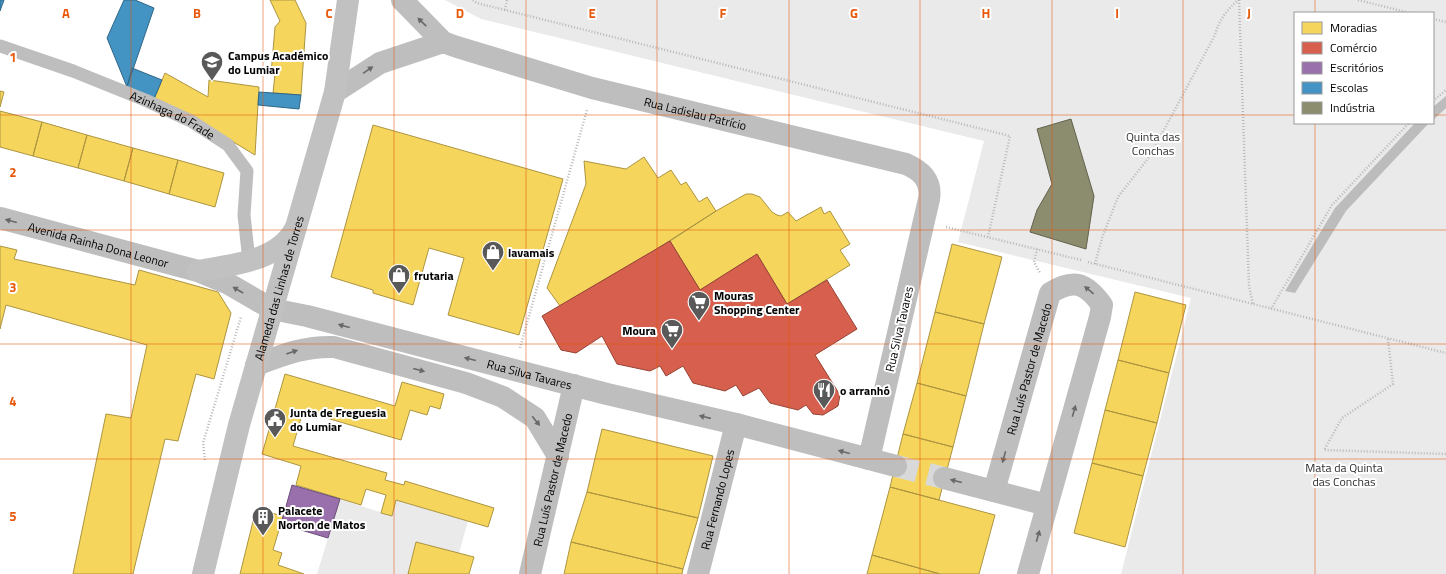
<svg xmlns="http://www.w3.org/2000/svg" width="1446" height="574" font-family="'Titillium Web',sans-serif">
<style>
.green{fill:#eaeaea;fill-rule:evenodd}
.water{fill:#bcbcbc}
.homes{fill:#f6d55c;stroke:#ac9540}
.shops{fill:#d6604d;stroke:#964336}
.offices{fill:#9970ab;stroke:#6b4e78}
.schools{fill:#4393c3;stroke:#2f6788}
.industry{fill:#8c8c6e;stroke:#62624d}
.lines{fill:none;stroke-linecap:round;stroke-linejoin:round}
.street-tunnel{stroke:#d9d9d9;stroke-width:22;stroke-dasharray:22 11;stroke-linecap:butt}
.path{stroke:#b8b8b8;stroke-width:2.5;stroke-dasharray:1 2;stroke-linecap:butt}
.lane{stroke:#bebebe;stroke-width:13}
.street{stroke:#bebebe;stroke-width:22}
.secondary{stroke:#c1c1c1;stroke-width:22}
.oneway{fill:#686868}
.grid{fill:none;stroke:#e8590c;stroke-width:1;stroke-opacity:0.55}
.labels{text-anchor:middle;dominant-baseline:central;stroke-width:4;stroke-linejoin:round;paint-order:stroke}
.poi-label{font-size:12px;font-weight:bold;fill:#000;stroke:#fff;text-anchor:start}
.street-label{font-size:12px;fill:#000;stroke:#fff}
.park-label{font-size:12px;fill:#2f2f2f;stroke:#fff}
.grid-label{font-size:13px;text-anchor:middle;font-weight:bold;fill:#e8590c;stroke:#fff;stroke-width:4;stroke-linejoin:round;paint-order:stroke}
</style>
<rect width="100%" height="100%" fill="#fff"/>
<path class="green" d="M445 0H1446V574H1121L1191 298 958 242 984 141 481 19ZM1295 13H1433V123H1295Z
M340 499 392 516 396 500 468 521 459 553 408 574H317Z"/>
<path class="water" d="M1446 96V108L1433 120V107Z
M1415 123H1429L1346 211 1295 293 1285 291 1335 208Z"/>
<path class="homes" d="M270 0H295L306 23 301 95 273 93 275 74H271L275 27 280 21Z
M165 73 208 97 209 80 259 87 255 155 202 123 154 99Z
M0 91 4 92 0 107Z
M0 111 42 122 33 156 0 147Z
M42 122 87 135 78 168 33 156Z
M373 125 563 179 519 335 448 315 464 258 429 248 413 305 373 293V290L331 277Z
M87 135 133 148 124 181 78 168Z
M133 148 178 160 169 194 124 181Z
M644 157 658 178 671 170 681 185 686 182 699 202 707 197 716 211 655 250 560 306 547 288 586 184 584 161 626 169Z
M178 160 224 173 215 207 169 194Z
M746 194H752L760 197 772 212 777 215 781 216 788 212 796 221 821 207 824 214 830 211 850 244 840 250 850 265 787 304 757 254 700 290 670 241 716 211Z
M952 244 1002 257 984 324 935 312Z
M0 246 17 250 14 259 135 285 139 270 218 292 231 313 214 379 196 374 178 441 165 439 133 574H73L106 414 131 418 147 345 6 305 0 329Z
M1135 292 1186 305 1169 373 1118 360Z
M935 312 984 324 966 396 917 383Z
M1118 360 1169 373 1157 423 1105 410Z
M285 374 395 406 402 382 444 394 440 409 430 406 427 415 410 410 401 440 303 411 293 446 387 473 385 480 404 485 405 481 494 508 488 527 396 500 392 516 381 513 386 495 366 489 361 505 296 485 301 466 262 454Z
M917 383 966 396 953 447 903 434Z
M1105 410 1157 423 1143 476 1092 463Z
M602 429 713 456 698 518 587 492Z
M903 434 953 447 939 500 890 487Z
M1092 463 1143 476 1125 547 1074 533Z
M890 487 995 515 979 574H940L872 555Z
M587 492 698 518 683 569 571 542Z
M256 509 283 516 273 550 282 553 278 565 304 574H240Z
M416 542 474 557 469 574H408Z
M571 542 683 569 682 574H564Z
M872 555 940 574H867Z"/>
<path class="shops" d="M670 241 700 290 757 254 787 304 827 280 857 329 815 355 840 395 838 406 823 415 813 414 806 405 798 410 770 403 759 388 743 396 736 385 725 391 693 383 683 366 666 376 660 366 650 371 617 364 602 336 576 353 561 350 542 316Z"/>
<path class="offices" d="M292 485 340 499 328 538 281 524Z"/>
<path class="schools" d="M0 0H4L0 11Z
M124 0H135L154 8 127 87 107 38Z
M132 68 162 80 154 99 127 87Z
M259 92 301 95 299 109 258 105Z"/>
<path class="industry" d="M1071 119 1094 196 1086 249 1030 232 1037 210 1052 184 1037 129Z"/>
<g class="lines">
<path class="street-tunnel" d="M896 466 944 478"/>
<path class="path" d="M473 0 477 3 1010 136 988 237
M1239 0 1249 286 1253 304
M1358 0 1410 13
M505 10 507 0
M1433 19 1446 22
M1433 101 1446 90
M946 227 1081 260
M1037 249 1034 262 1040 273
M1088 262 1446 353
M1095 264 1102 238 1118 197 1150 156 1215 35C1219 20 1226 11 1238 0
M1271 309 1332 205 1409 123
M1388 339 1393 384 1342 418 1324 450 1446 454
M520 348 587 110
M205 460 203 443 241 317"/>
<path class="lane" id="s1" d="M0 46 73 71 145 100 191 121 228 145 247 171 244 215 249 261"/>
<g class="street">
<path id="s2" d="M402 0 443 42 457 47 592 88 906 164C922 171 932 181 929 199L869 459"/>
<path d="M335 92 380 63 443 42"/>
<path id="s3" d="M0 218 198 271 227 283 272 309 307 316 607 394 736 424 896 466"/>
<path d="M256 365C283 355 304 346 334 347L466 383 503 397 535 418 558 456"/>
<path d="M944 478 1047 505"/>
<path id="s4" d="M994 491 1050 293C1074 278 1086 283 1102 305L1100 317 1028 574"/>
<path id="s5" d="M530 574 574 385"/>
<path id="s6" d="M698 574 736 424"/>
</g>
<g class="secondary">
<path d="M198 271C229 265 278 262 295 229"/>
<path id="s7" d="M203 574 239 425 335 92 348 0"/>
</g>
</g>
<defs><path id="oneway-solid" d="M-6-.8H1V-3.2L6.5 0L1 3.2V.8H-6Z"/></defs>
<g class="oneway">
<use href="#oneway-solid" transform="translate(422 22) rotate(-136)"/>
<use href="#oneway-solid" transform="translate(368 70) rotate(-34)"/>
<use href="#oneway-solid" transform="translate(11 221) rotate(-165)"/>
<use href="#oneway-solid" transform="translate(238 290) rotate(-150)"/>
<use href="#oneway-solid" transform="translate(1089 290) rotate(-141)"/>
<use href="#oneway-solid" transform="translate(344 326) rotate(-165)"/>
<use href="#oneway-solid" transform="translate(292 352) rotate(-19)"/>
<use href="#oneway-solid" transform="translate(470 359) rotate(-166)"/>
<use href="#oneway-solid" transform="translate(419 370) rotate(15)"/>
<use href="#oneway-solid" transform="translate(1074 411) rotate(-74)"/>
<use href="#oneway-solid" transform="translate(705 417) rotate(-167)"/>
<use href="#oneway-solid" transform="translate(536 421) rotate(51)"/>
<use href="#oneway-solid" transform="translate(844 452) rotate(-165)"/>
<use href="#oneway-solid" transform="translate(1004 457) rotate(105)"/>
<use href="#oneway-solid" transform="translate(956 481) rotate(-166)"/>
<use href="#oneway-solid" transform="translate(1038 536) rotate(-74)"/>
</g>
<path class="grid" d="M131 0V574M263 0V574M394 0V574M526 0V574M657 0V574M789 0V574M920 0V574M1052 0V574M1183 0V574M1315 0V13M0 115H1295M1433 115H1446M1315 123V574M0 230H1446M0 344H1446M0 459H1446"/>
<defs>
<g id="university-pin" transform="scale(1.15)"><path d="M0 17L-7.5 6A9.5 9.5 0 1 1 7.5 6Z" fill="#595959" stroke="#fff"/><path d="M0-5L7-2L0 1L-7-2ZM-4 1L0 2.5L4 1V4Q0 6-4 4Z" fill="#fff"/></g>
<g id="shop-pin" transform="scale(1.15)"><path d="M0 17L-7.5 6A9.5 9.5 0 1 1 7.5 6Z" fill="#595959" stroke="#fff"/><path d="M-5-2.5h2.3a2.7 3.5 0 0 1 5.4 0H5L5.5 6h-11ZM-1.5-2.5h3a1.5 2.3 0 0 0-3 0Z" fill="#fff"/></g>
<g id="supermarket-pin" transform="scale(1.15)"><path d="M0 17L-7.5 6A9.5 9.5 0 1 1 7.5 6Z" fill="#595959" stroke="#fff"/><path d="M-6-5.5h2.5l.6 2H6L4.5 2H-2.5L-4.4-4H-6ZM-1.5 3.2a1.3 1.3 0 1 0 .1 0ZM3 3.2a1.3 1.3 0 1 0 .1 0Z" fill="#fff"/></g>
<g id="restaurant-pin" transform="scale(1.15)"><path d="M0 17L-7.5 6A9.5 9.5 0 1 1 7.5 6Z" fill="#595959" stroke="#fff"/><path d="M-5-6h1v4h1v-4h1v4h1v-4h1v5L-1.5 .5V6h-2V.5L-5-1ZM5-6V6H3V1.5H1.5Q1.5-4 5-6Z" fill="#fff"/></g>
<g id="civic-pin" transform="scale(1.15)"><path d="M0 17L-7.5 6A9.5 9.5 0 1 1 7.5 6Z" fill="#595959" stroke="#fff"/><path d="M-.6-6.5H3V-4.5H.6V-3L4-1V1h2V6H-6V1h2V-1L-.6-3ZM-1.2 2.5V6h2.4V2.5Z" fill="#fff"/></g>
<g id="building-pin" transform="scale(1.15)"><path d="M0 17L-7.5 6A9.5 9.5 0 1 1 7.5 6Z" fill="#595959" stroke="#fff"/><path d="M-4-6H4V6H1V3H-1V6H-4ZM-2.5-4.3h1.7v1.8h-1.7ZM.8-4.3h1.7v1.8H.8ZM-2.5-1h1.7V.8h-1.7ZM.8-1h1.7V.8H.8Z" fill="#fff"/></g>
</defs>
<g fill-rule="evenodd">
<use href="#university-pin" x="212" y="62"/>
<use href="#shop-pin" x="493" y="252"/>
<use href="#shop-pin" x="399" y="275"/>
<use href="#supermarket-pin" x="699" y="302"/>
<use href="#supermarket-pin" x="672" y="330"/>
<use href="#restaurant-pin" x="824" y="390"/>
<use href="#civic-pin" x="275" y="419"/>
<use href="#building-pin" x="263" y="517"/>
</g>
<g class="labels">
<g class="poi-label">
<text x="228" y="55">Campus Académico<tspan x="228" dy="14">do Lumiar</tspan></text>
<text x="508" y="252">lavamais</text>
<text x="414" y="275">frutaria</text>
<text x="714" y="295">Mouras<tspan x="714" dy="14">Shopping Center</tspan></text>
<text x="656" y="330" text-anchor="end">Moura</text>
<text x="840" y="390">o arranhó</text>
<text x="290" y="412">Junta de Freguesia<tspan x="290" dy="14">do Lumiar</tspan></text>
<text x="278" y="510">Palacete<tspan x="278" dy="14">Norton de Matos</tspan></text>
</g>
<g class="street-label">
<text stroke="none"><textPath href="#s2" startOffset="321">Rua Ladislau Patrício</textPath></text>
<text stroke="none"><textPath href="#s1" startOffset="186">Azinhaga do Frade</textPath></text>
<text stroke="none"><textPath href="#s3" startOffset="102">Avenida Rainha Dona Leonor</textPath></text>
<text stroke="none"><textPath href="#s7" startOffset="296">Alameda das Linhas de Torres</textPath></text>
<text transform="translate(899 329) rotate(-77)">Rua Silva Tavares</text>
<text stroke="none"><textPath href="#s4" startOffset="127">Rua Luís Pastor de Macedo</textPath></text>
<text stroke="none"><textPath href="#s3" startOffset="554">Rua Silva Tavares</textPath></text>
<text stroke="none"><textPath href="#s5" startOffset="97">Rua Luís Pastor de Macedo</textPath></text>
<text stroke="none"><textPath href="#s6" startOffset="77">Rua Fernando Lopes</textPath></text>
</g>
<g class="park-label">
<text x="1153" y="136">Quinta das<tspan x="1153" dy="14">Conchas</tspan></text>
<text x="1344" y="467">Mata da Quinta<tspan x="1344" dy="14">das Conchas</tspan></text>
</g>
</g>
<g class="grid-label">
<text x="66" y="18">A</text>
<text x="197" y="18">B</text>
<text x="329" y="18">C</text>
<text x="460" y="18">D</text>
<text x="592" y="18">E</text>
<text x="723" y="18">F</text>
<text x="854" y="18">G</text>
<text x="986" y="18">H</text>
<text x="1117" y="18">I</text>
<text x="1249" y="18">J</text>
<text x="13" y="62">1</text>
<text x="13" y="177">2</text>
<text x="13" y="292">3</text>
<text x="13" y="406">4</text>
<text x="13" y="521">5</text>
</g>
<rect x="1294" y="12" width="140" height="112" fill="#ffffff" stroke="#999999"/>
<rect x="1302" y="22" width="20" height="12" fill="#f6d55c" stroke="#999999"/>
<text x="1330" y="32" font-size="12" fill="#000000">Moradias</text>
<rect x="1302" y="42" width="20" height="12" fill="#d6604d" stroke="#999999"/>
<text x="1330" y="52" font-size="12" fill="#000000">Comércio</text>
<rect x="1302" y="62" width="20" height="12" fill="#9970ab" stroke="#999999"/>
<text x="1330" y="72" font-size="12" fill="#000000">Escritórios</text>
<rect x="1302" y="82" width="20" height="12" fill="#4393c3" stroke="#999999"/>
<text x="1330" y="92" font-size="12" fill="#000000">Escolas</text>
<rect x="1302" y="102" width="20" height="12" fill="#8c8c6e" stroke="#999999"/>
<text x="1330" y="112" font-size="12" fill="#000000">Indústria</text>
</svg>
